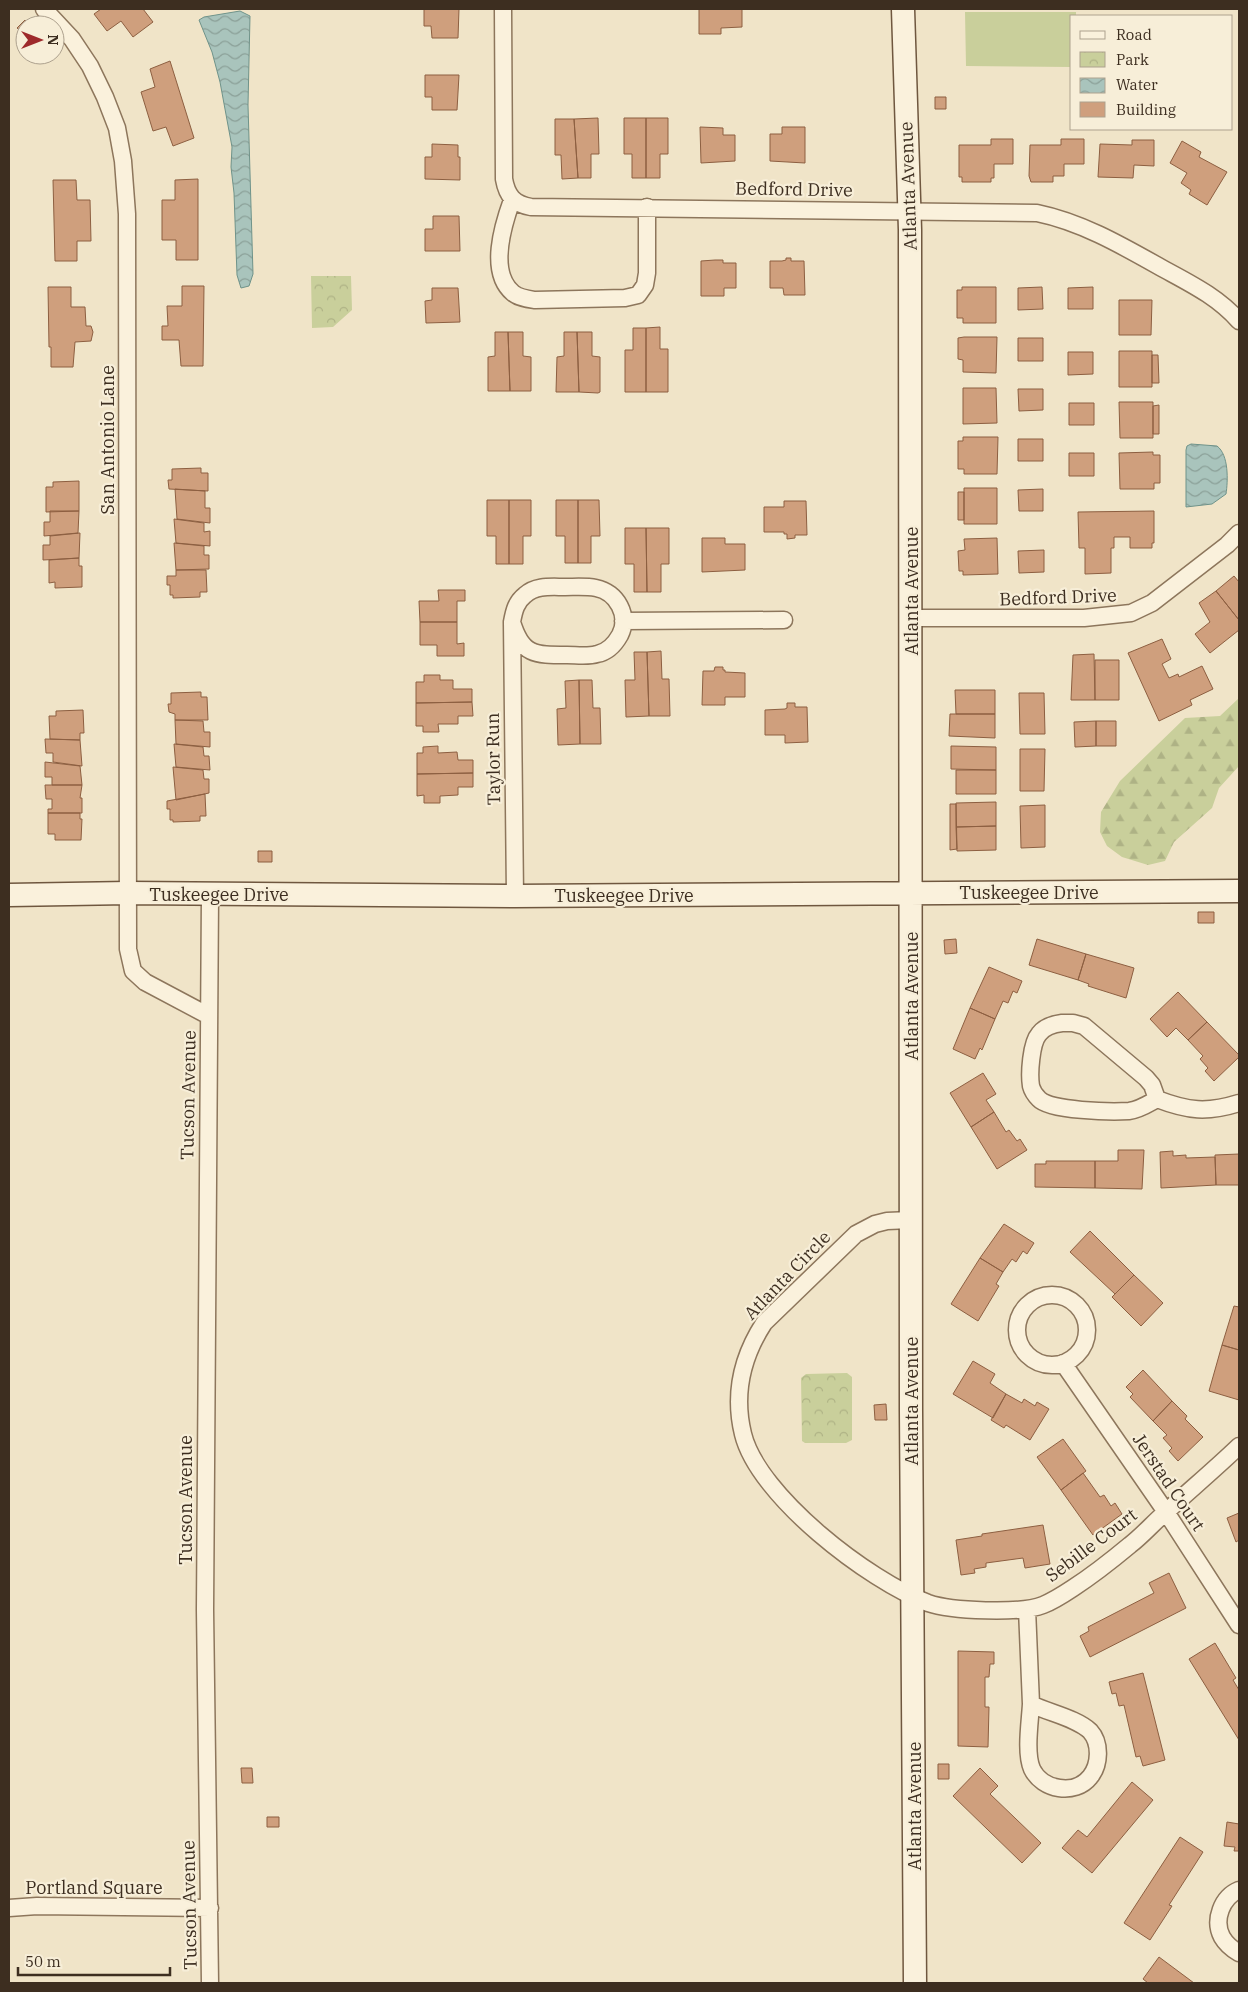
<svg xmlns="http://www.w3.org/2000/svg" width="1248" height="1992" font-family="'IBM Plex Serif',serif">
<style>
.grass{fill:#c9cf9b}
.forest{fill:url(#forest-firs)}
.park{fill:url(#park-crowns)}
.water{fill:url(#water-waves);stroke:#6f938a}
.building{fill:#cf9f7d;stroke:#8d5f41}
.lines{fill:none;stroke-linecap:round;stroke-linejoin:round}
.street-casing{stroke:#8d765c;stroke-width:19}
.secondary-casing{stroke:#6f573f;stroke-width:25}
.street{stroke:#faf1dc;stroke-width:16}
.secondary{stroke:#faf1dc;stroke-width:22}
.labels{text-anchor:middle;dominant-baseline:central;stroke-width:4.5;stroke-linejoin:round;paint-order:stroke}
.street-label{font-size:18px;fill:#3d2e20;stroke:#f7eed8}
</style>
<defs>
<pattern id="forest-firs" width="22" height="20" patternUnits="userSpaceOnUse" patternTransform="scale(1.25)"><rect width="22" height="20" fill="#c9cf9b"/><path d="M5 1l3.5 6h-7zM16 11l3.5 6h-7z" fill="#aeb285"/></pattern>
<pattern id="park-crowns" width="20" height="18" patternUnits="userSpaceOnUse" patternTransform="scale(1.25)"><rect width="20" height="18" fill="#c9cf9b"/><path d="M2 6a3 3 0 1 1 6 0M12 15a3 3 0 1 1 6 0" fill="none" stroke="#aeb285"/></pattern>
<pattern id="water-waves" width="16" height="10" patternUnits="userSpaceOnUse" patternTransform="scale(1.25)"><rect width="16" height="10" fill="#a9c4bc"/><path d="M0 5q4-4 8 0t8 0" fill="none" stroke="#8ba098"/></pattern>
</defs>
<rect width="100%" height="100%" fill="#f0e4c8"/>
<path class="grass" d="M965 12H1076V16H1072V67L966 66Z"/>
<path class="forest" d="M1239 698V766L1219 788 1212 808 1174 842 1165 861 1148 865 1122 857 1107 846 1100 832 1101 812 1120 781 1185 718 1220 716Z"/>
<path class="park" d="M311 276H351L352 310 333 327 312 328Z
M847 1373 852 1377V1440L846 1443H805L802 1441 801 1378 806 1374Z"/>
<path class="water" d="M240 11 250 16 248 105 253 274 249 286 241 288 237 275 234 193 231 167 232 147 220 82 212 52 199 20 204 17Z
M1191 444 1217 446C1229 455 1228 481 1226 494L1212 504 1186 507V450L1187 446Z"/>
<path class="building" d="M101 9H143L153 22 133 37 121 21 107 31 94 14Z
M424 9H459L458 38H432L431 26H424Z
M699 9H742V27L721 28V34H699Z
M25 20 30 25H25V35L17 28Z
M170 61 194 138 173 146 166 127 153 131 141 92 155 87 150 69Z
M425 75H459L457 110H432V97H425Z
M935 97H946V109H935Z
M598 118 599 154H591V178H578L574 119Z
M624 118H646V178H632V154H624Z
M646 118H668V154H660V178H646Z
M555 119H574L578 178 562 179 561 155H555Z
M700 127 723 128V135H735V161L701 163Z
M782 127H805V163L770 161V134H782Z
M991 139H1013V164H994V178H991V182H962V177H959V145H991Z
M1061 139H1084V164H1064V176H1053V182H1031L1029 176 1030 145H1061Z
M1132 140H1154V166L1134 165 1133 178 1098 177 1100 144 1132 145Z
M1182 141 1201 152 1199 157 1227 172 1207 205 1189 194 1191 190 1181 183 1187 173 1170 163Z
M432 144 458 145V157H460V180L425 179V157H432Z
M198 179V260H176V240H162V200H175V180Z
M53 180H76L77 200H90L91 241H77V261H55Z
M433 216H459L460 251H425V229H433Z
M786 258H791V261H804L805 295H784L783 288H770V261H782L786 260Z
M715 260H723V263H736V288H724V296H701V261Z
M182 286H204L203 366H181L179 340H162V326H168L167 306H182Z
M48 287H71V307H85L86 326H91L93 332 91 341 75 342 73 367H51V347H49Z
M962 287H996V323H963V318H957V290H962Z
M1042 287 1043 309 1018 310V288Z
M1093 287V309H1068V288Z
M432 288H458L460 322 426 323 425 301 432 300Z
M1119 300H1152L1151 335H1119Z
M660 327V349H668V392H646V328Z
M633 328H646V392H625V350H633Z
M495 332H508L510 391H488V357L495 356Z
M508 332H523V356L531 357V391H510Z
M564 332H577L579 392H556L557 357 564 356Z
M577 332H592V356L600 357V392L598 393 579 392Z
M964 337H997L996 373 963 372V360L958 359V338Z
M1018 338H1043V361H1018Z
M1119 351H1152V387H1119Z
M1068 352H1093V374L1068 375Z
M1152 355H1158L1159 383H1152Z
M963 388H996L997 423 963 424Z
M1018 389H1043V410L1019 411Z
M1119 402H1153V438H1120Z
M1069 403H1094V425H1069Z
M1159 405V434H1153V406Z
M963 437H998L997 474H964V469H958V441H963Z
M1018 439H1043V461H1018Z
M1153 452V455H1160V483H1154V489H1120L1119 453Z
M1069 453H1094V476H1069Z
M201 468V473H208V491L169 489 168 480H172V469Z
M79 481V511L46 512V487H53V482Z
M964 488H997V524H964Z
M175 489 205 491V508H210V523L177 519Z
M1043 489V511H1019L1018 490Z
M958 492H964V520H958Z
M487 500H509V564H496V536H487Z
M509 500H531V536H523V564H509Z
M556 500H578V563H565V536H556Z
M578 500H599L600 536H591V563H578Z
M784 501H806L807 535H795V538L787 539V534H784V532H764V507H784Z
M50 511H79L78 533 44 536V522H50Z
M1154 511V543H1152V548H1130V537H1114V548H1111V573L1085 574V548H1079L1078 512Z
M174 519 204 523V532L210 531V546L176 543Z
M625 528H646L647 592H634V564H625Z
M646 528H669V564H661V592H647Z
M80 533 79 558 43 560V545H50V536Z
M702 538H725V544H745V570L702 572Z
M997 538 998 574 963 575V571H959L958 551 965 550 964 539Z
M174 543 204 546V555H209V569L176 570Z
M1044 550V572L1019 573 1018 551Z
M79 558V566H82V587L55 588V582L49 583V560Z
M176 570H206L207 592H200V597L173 598V595H170V585H167V576H176Z
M1234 576 1239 582V620L1216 591Z
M438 590H465V601H457V622H420L419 601H439Z
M1216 591 1239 620V630L1210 653 1195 634 1210 622 1199 603Z
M420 622H457V644L464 643V656H437V645H420Z
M1162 639 1171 659 1162 664 1169 678 1178 674 1179 677 1202 666 1213 689 1190 700 1192 705 1159 721 1128 653Z
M661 651 662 679H669L670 716H649L647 652Z
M634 652H647L649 716 626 717 625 680H635Z
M1094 654 1095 700H1071L1073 655Z
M1095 660H1119V700H1095Z
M715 667H723V670H725V672L745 673V697H725V705H702L703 671H714Z
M424 675H440V680H453V689H472V702L416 703V682H424Z
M579 680H592L593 708H600L601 744H580Z
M579 680 580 744 558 745 557 709 566 708 565 681Z
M955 690H995V714H956Z
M201 692V697H207L208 720H175V714L169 712 168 704H171V693Z
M1019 693H1044L1045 734H1020Z
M472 702 473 716H458V724H438L439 732H423V726H416V703Z
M787 703H795V707H807L808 742 785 743V735H765V710L785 709 787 708Z
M83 710 84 733H80V740L50 739 49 716H56V711Z
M950 714H995V738L949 736Z
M175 720 203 721 204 732H210V747L176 744Z
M1096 721H1116V746H1096Z
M1096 721V746L1075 747 1074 722Z
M45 739 80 740 82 766 53 762V753H46Z
M174 744 203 747 204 756H209L210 770 176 767Z
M438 746V753L457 752 458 760H473V773L417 774V753H423V747Z
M951 746 996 747V770L951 769Z
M1020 749H1045L1044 791H1020Z
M45 762 80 766 82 785H52V777H45Z
M173 767 203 770 204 779H209V793L176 800Z
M956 770H996V794H956Z
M473 773V787H458V795L440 796V803H424V795L417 796V774Z
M45 785H82L80 798H82V813H48V809H52V799H46Z
M205 794 206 816H200V821L173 822V820H170V809H167V801Z
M996 802V826L956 827V803Z
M950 804H956L957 849 950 850Z
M1045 805V847L1021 848 1020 806Z
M48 813H80V819H82L81 840H55V834H48Z
M996 826V850L957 851 956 827Z
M258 851H272V862H258Z
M1198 912H1214V923H1198Z
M956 939 957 953 945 954 944 940Z
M1037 939 1086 954 1078 980 1029 965Z
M1086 954 1134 968 1126 998 1088 986 1089 984 1078 980Z
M989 967 1022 981 1017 993 1013 991 1008 1003 1003 1001 995 1019 970 1008Z
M1178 992 1207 1022 1188 1040 1176 1028 1167 1037 1150 1019Z
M970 1008 995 1019 982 1050 980 1048 975 1059 953 1049Z
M1207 1022 1239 1055V1057L1214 1081 1205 1071 1208 1068 1200 1059 1203 1056 1188 1040Z
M983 1073 996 1094 986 1100 994 1112 971 1127 950 1093Z
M994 1112 1006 1132 1009 1130 1017 1141 1020 1139 1027 1150 997 1169 971 1127Z
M1118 1150H1144L1142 1189 1095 1188V1161H1118Z
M1173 1151V1156L1186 1155V1158L1215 1157 1216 1185 1161 1188 1160 1152Z
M1239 1154V1185H1216L1215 1155Z
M1046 1161H1095V1188L1035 1187V1164H1046Z
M1004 1224 1034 1243 1027 1254 1023 1251 1016 1262 1012 1259 1003 1272 980 1258Z
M1090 1231 1134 1275 1115 1294 1070 1252Z
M980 1258 1003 1272 996 1284 999 1286 978 1321 951 1304Z
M1134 1275 1163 1303 1141 1326 1112 1297Z
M1234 1306 1239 1307V1350L1222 1345Z
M1222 1345 1239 1350V1400L1209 1391Z
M973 1361 995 1374 990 1383 1006 1394 993 1418 953 1394Z
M1143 1370 1172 1401 1153 1421 1130 1397 1133 1394 1126 1387Z
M1006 1394 1022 1403 1024 1399 1035 1406 1037 1402 1049 1409 1030 1440 1006 1425 1004 1428 991 1420Z
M1172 1401 1187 1416 1185 1419 1203 1437 1178 1461 1169 1451 1172 1448 1163 1438 1167 1435 1153 1421Z
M886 1404 887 1420H875L874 1405Z
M1063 1439 1086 1471 1061 1490 1037 1457Z
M1083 1473 1100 1497 1104 1495 1111 1506 1115 1503 1122 1514 1093 1535 1061 1490Z
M1239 1513V1540L1236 1542 1227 1518Z
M1043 1525 1050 1564 1025 1568 1023 1558 986 1563V1567L974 1569 975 1573 961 1575 956 1540 982 1536V1534Z
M1169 1573 1186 1608 1090 1657 1080 1636 1089 1631 1088 1627 1154 1593 1149 1583Z
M1215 1643 1236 1678 1233 1680 1239 1690V1740L1189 1659Z
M958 1651 994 1652V1664H990L989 1677H985V1707H989L988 1747 958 1746Z
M1143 1673 1165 1760 1143 1766 1140 1756 1136 1757 1124 1705 1119 1706 1116 1693 1112 1694 1109 1682Z
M938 1764H949V1779H938Z
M241 1768H252L253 1783H242Z
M980 1768 998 1786 990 1794 1041 1843 1022 1863 953 1796Z
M1132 1782 1153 1800 1092 1873 1062 1848 1078 1830 1087 1837Z
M267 1817H279V1827H267Z
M1227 1822 1239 1824V1851H1234L1235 1847 1224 1846Z
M1180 1837 1203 1852 1169 1905 1172 1906 1150 1940 1124 1923Z
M1159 1957 1194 1983H1148L1143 1979Z"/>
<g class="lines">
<g class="street-casing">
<path id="street" d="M44 9 72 39 90 66 105 97 117 128 123 161 127 214 128 949 133 971 145 982 209 1016
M503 9 504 179C507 196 514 204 531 207L1037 213C1081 222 1121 245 1160 267 1189 283 1217 296 1239 321
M512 200C503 225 488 272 513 293 519 298 528 299 535 300L625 298 638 295 645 285 647 273V207
M911 618H1084L1131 613 1152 603 1227 545 1239 533
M623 621 784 620
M512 622C522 655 534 655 567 655 576 655 588 657 597 654 608 652 615 644 620 635 630 616 617 592 596 588 586 586 575 587 565 587 551 587 536 585 525 595 516 602 514 611 512 622L515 896
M210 895 205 1610 210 1983
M1062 1023H1073L1084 1026 1146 1078 1152 1085 1157 1099C1148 1104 1139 1110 1129 1111 1111 1112 1050 1111 1039 1099 1036 1096 1032 1090 1031 1086 1029 1074 1031 1043 1039 1034 1044 1027 1054 1024 1062 1023Z
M1157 1099C1188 1111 1207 1113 1239 1103
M911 1220 887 1221 875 1224 856 1234 764 1323C742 1357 733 1393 743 1434 758 1496 869 1581 928 1603 951 1611 1020 1614 1043 1605 1053 1601 1064 1594 1073 1588 1093 1575 1112 1560 1130 1545 1143 1535 1154 1522 1166 1512 1190 1490 1215 1469 1239 1446
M1017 1330a35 35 0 1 1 70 0a35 35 0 1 1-70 0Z
M1063 1363 1166 1512 1239 1625
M1027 1609 1031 1704
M1031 1704C1049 1713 1076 1718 1090 1731 1101 1743 1100 1765 1090 1777 1075 1796 1042 1790 1032 1769 1025 1753 1030 1722 1031 1704Z
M1239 1890C1222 1897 1213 1920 1222 1937 1226 1944 1232 1949 1239 1953
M9 1908 37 1906 210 1908"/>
</g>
<g class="secondary-casing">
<path id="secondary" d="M903 9 910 230 911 1411 915 1983
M9 895 128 893 515 896 1239 891"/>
</g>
<use href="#street" class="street"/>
<use href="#secondary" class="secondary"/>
</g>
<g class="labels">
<g class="street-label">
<text transform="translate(908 186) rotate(-92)">Atlanta Avenue</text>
<text transform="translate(794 189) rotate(1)">Bedford Drive</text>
<text transform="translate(107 440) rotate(-90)">San Antonio Lane</text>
<text transform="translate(911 591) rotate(-90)">Atlanta Avenue</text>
<text transform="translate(1058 597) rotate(-2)">Bedford Drive</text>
<text transform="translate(493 759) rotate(-91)">Taylor Run</text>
<text x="1029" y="892">Tuskeegee Drive</text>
<text x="219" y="894">Tuskeegee Drive</text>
<text x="624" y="895">Tuskeegee Drive</text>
<text transform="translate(911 996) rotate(-90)">Atlanta Avenue</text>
<text transform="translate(188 1095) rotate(-89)">Tucson Avenue</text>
<text transform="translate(787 1275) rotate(-46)">Atlanta Circle</text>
<text transform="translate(911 1401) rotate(-90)">Atlanta Avenue</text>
<text transform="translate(1169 1482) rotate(56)">Jerstad Court</text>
<text transform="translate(185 1500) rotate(-90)">Tucson Avenue</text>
<text transform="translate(1091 1545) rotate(-37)">Sebille Court</text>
<text transform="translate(914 1806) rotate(-90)">Atlanta Avenue</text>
<text x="94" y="1887">Portland Square</text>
<text transform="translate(189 1905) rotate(-91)">Tucson Avenue</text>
</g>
</g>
<rect width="1248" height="1992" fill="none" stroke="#3d2e20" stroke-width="20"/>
<rect x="1070" y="15" width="162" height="115" fill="#f7eed8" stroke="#ada18e"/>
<rect x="1080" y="31" width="25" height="8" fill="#faf1dc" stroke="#ada18e"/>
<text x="1116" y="40" font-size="15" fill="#3d2e20">Road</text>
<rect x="1080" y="52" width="25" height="15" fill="url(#park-crowns)" stroke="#ada18e"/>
<text x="1116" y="65" font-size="15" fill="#3d2e20">Park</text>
<rect x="1080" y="78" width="25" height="15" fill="url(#water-waves)" stroke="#ada18e"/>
<text x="1116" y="90" font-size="15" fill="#3d2e20">Water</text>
<rect x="1080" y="102" width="25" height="15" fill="#cf9f7d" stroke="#ada18e"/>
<text x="1116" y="115" font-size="15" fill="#3d2e20">Building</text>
<g transform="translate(40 40) rotate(90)"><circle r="24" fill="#f7eed8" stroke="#ada18e"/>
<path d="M0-4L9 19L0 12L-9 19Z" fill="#9e2a2b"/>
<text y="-8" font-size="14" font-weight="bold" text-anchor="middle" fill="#3d2e20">N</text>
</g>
<path d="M18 1967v8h152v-8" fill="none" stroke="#3d2e20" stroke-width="2.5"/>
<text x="25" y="1967" font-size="15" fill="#3d2e20" stroke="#f7eed8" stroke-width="4" paint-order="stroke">50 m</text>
</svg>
